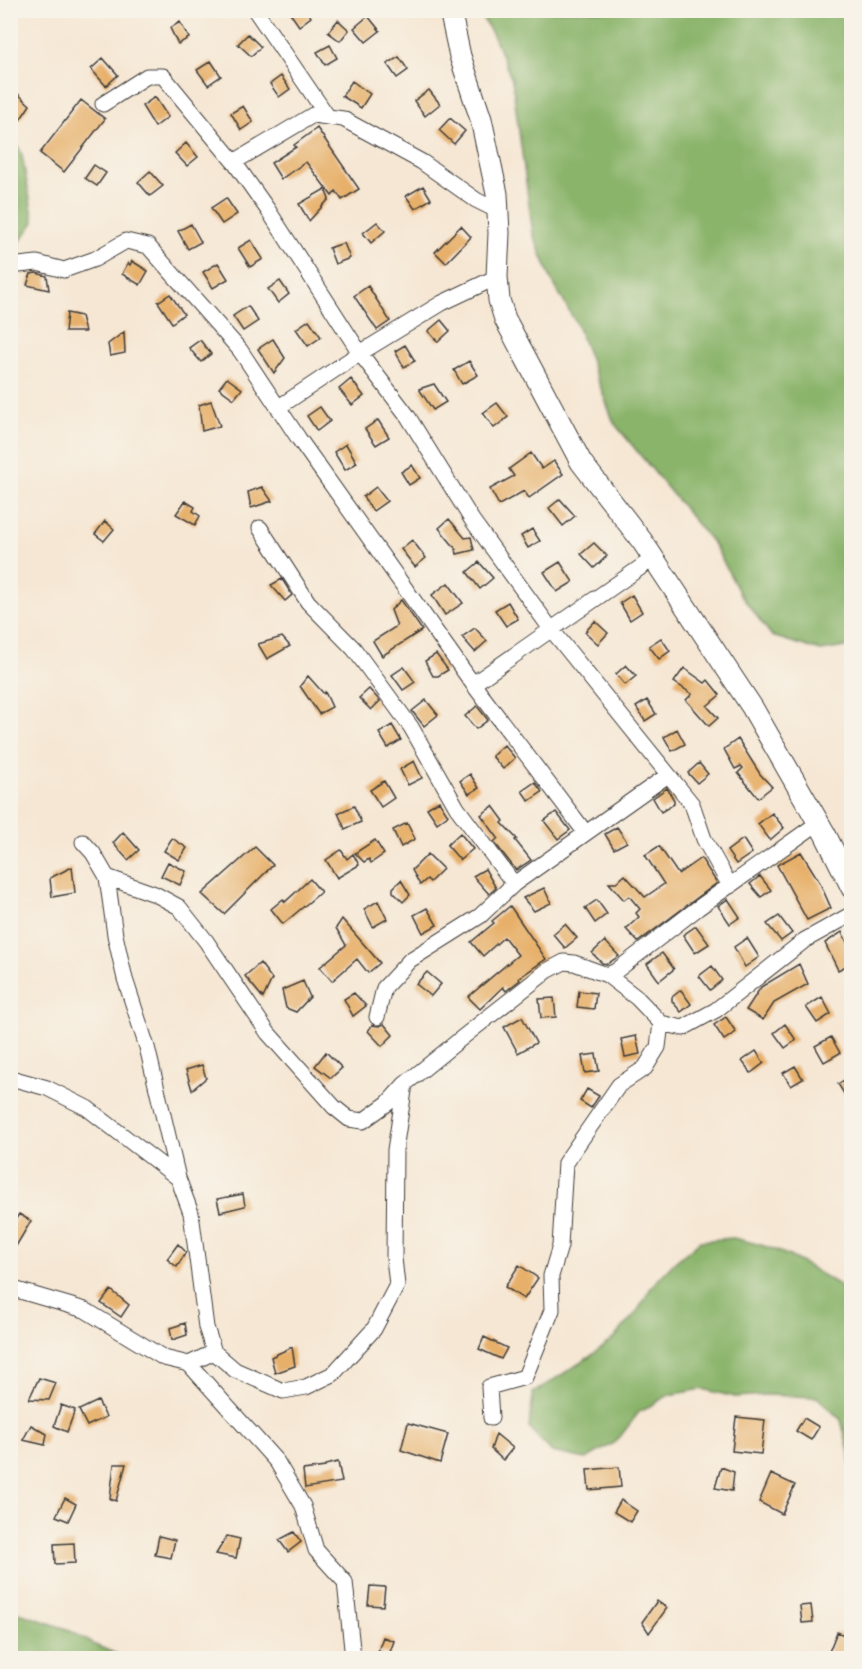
<svg xmlns="http://www.w3.org/2000/svg" width="862" height="1669" font-family="'Old Standard TT',serif">
<style>
.forest{fill:#8ab46b;stroke:#536844;stroke-width:1.5}
.building{fill:#e7b06b}
.lines{fill:none;stroke-linecap:round;stroke-linejoin:round}
.minor-casing{stroke:#3d3a38;stroke-width:17}
.secondary-casing{stroke:#3d3a38;stroke-width:23}
.minor{stroke:#fff;stroke-width:15}
.secondary{stroke:#fff;stroke-width:21}
</style>
<rect width="100%" height="100%" fill="#f7f3e8"/>
<filter id="ink" filterUnits="userSpaceOnUse"><feTurbulence type="fractalNoise" baseFrequency=".0167" numOctaves="2"/><feDisplacementMap in="SourceGraphic" scale="12" xChannelSelector="R" yChannelSelector="G"/><feConvolveMatrix kernelMatrix="1 2 1 2 8 2 1 2 1" color-interpolation-filters="sRGB"/></filter>
<filter id="wash" filterUnits="userSpaceOnUse"><feTurbulence type="fractalNoise" baseFrequency=".008" numOctaves="4" result="noise"/><feDisplacementMap in="SourceGraphic" scale="24" xChannelSelector="R" yChannelSelector="G"/><feGaussianBlur stdDeviation="1.35" result="paint"/><feColorMatrix in="noise" values="0 0 0 0 0 0 0 0 0 0 0 0 0 0 0 0 0 1.4 0 .05"/><feComposite in="paint" operator="in"/></filter>
<g filter="url(#wash)">
<rect width="100%" height="100%" fill="#f6e7d4"/>
<path class="forest" d="M478 11H851V646L821 651 772 636 740 594 715 546 614 423 577 325 551 279 533 234 512 80 493 35Z
M11 130 22 155 34 222 14 250 10 249Z
M733 1238C755 1243 775 1248 795 1259 814 1269 832 1282 851 1292V1475L849 1452 841 1420 817 1397 767 1395 735 1397 702 1389 669 1395 639 1412 616 1442 586 1459 552 1452 529 1428 533 1393 588 1358 614 1338 637 1312 652 1286 675 1262 700 1241Z
M10 1610 67 1629 95 1645 126 1658H11Z"/>
<g id="blocks">
<path class="building" d="M288 10H307L311 17 299 26Z
M368 16 380 31 366 42 354 28Z
M338 20 349 30 340 41 328 32Z
M180 22 189 38 178 44 170 28Z
M248 34 261 47 251 56 238 44Z
M330 45 337 58 325 65 317 52Z
M399 57 408 70 397 78 387 64Z
M103 58 118 75 106 86 91 69Z
M211 61 221 76 208 85 197 70Z
M281 76 290 89 279 97 270 84Z
M352 81 370 94 361 108 342 96Z
M429 90 440 104 425 116 414 101Z
M16 92 30 105 20 120 10 109V103Z
M155 97 168 117 155 127 142 106Z
M81 100 105 119 64 172 40 153Z
M243 106 253 122 241 130 231 113Z
M450 118 465 131 454 144 439 130Z
M317 128 359 189 342 200 336 191 332 196 306 162 281 179 271 163 296 147 294 145Z
M186 143 198 157 187 166 175 153Z
M94 165 106 173 97 186 85 178Z
M150 171 163 186 150 196 138 182Z
M423 186 431 199 415 209 406 196Z
M325 189 329 199 309 221 299 204Z
M226 198 237 214 222 224 211 208Z
M377 222 385 231 371 243 363 233Z
M191 224 201 242 188 249 178 231Z
M461 226 471 237 446 263 435 252Z
M251 240 263 259 250 267 238 248Z
M344 243 350 258 335 264 329 248Z
M132 261 148 271 140 285 122 274 128 263 130 265Z
M218 263 228 279 213 288 203 272Z
M36 273 47 276 49 290 27 285 31 274Z
M280 281 289 294 278 303 268 289Z
M368 286 390 321 377 330 354 296Z
M170 294 184 314 172 323 158 302Z
M248 306 258 321 243 331 233 316Z
M67 313 81 316 85 332H65Z
M309 320 321 337 308 346 296 329Z
M441 320 450 331 438 342 428 331Z
M124 332 125 353 110 356 108 344Z
M273 339 285 358 274 373 258 349Z
M200 340 211 354 201 362 189 348Z
M405 345 415 361 404 367 395 351Z
M469 361 478 375 462 384 454 370Z
M227 378 242 389 234 399 219 388Z
M351 379 364 396 352 405 339 389Z
M434 384 446 402 433 410 419 389Z
M211 401 220 426 202 431 199 405Z
M497 403 508 417 494 428 483 413Z
M320 407 330 421 317 431 307 416Z
M378 420 389 437 376 445 365 429Z
M346 444 357 463 345 470 334 452Z
M531 453 542 469 554 461 563 474 529 498 524 491 499 505 490 489 514 476 509 469Z
M412 465 420 478 409 485 401 472Z
M262 487 272 501 251 508 248 492Z
M376 487 387 501 373 511 363 497Z
M560 499 575 516 563 526 549 508Z
M185 501 195 507 193 511 200 516 195 525 176 514Z
M449 519 465 538 471 537 474 550 457 554 456 549 439 528Z
M105 521 114 529 104 541 95 534Z
M532 529 540 541 528 548 521 536Z
M412 540 426 558 415 567 401 549Z
M594 543 607 556 594 568 581 554Z
M479 562 493 578 480 589 467 572Z
M560 562 573 582 557 592 544 572Z
M282 579 292 595 285 601 271 585Z
M448 583 463 603 445 615 432 595Z
M632 595 642 612 630 620 620 603Z
M401 600 422 630 382 656 373 641 397 626 391 610Z
M508 602 518 619 506 626 495 610Z
M595 621 608 633 598 644 585 632Z
M475 628 487 641 475 652 462 637Z
M282 637 290 646 267 659 258 644Z
M661 638 670 651 659 659 649 646Z
M436 654 448 670 438 676H433L425 661Z
M626 665 636 676 625 685 616 674Z
M404 667 415 682 403 690 392 675Z
M684 668 705 683 708 680 720 695 707 706 718 718 709 726 686 700 692 694 674 682Z
M308 676 324 694 325 692 332 707 319 714 300 686Z
M369 689 380 701 371 710 359 698Z
M426 700 438 715 424 726 412 711Z
M647 700 656 714 645 721 636 707Z
M477 706 488 720 476 729 465 716Z
M392 725 401 740 388 748 379 733Z
M677 729 685 744 672 751 664 737Z
M738 739 760 774 772 787 758 798 738 773 743 768 741 766 735 769 724 749Z
M504 745 515 758 503 769 492 756Z
M414 761 422 778 408 785 400 769Z
M699 763 708 774 697 783 688 773Z
M470 774 479 788 469 794 460 781Z
M384 781 394 798 381 807 370 790Z
M535 782 542 792 529 801 522 791Z
M667 788 674 800V804L661 812 653 798Z
M439 801 448 815 437 823 427 808Z
M354 806 361 822 345 829 338 813Z
M493 806 504 821 502 823 517 839 515 840 531 860 516 870 494 842 498 838 481 815Z
M556 812 570 830 558 839 544 821Z
M772 813 784 828 770 840 758 824Z
M407 823 415 839 401 847 393 830Z
M617 827 627 842 614 849 605 834Z
M123 832 139 850 128 860 113 843Z
M460 833 473 849 460 860 447 845Z
M172 838 187 848 179 860 164 851Z
M743 839 752 853 736 864 727 851Z
M375 840 384 854 371 863 369 859 364 862 355 853Z
M659 846 678 874 701 858 717 883 638 942 626 929 639 917 636 913 640 909 629 896 624 900 609 883H616L625 875 645 897 664 884 645 855Z
M255 847 273 865 224 914 202 894Z
M341 850 347 859 353 854 359 865 337 878 326 860Z
M801 852 819 881 831 908 807 920 777 865Z
M428 854 443 869 430 882 427 879 420 885 412 870Z
M168 862 186 871 180 885 161 876Z
M72 867 75 893 52 897 50 878Z
M485 869 496 888 489 894 473 876Z
M760 876 771 890 761 897 750 884Z
M310 879 321 892 283 924 271 909 283 899 285 902Z
M401 880 410 895 403 902 393 892V888Z
M544 888 551 903 534 911 523 898Z
M728 899 740 917 730 924 718 906Z
M597 900 607 914 595 923 585 908Z
M378 901 387 919 373 927 364 909Z
M510 906 546 959 519 978 520 980 506 991 503 987 480 1009 468 997 518 955 504 937 483 956 471 942 494 923 492 921Z
M427 908 437 925 423 933 414 915Z
M779 916 792 933 781 941 767 924Z
M342 919 380 963 368 973 357 959 332 981 320 967 346 945 336 928Z
M565 924 577 938 565 948 553 934Z
M696 926 709 944 695 953 683 935Z
M842 932 852 952V963L838 970 825 943Z
M747 938 759 957 745 967 734 947Z
M605 941 619 956 607 964 602 963 592 953Z
M662 953 674 969 659 981 647 964Z
M260 963 272 979 263 998 245 976Z
M799 964 808 984 774 1003 763 1020 746 1010 761 987Z
M712 966 722 980 710 990 699 976Z
M427 972 441 984 431 996 416 984Z
M303 981 310 997 296 1012 286 1008 282 990Z
M681 990 691 1004 681 1012 672 1001V997Z
M579 991 596 993 594 1009 577 1007Z
M354 993 366 1006 353 1016 344 999Z
M822 997 831 1014 817 1023 806 1007Z
M554 998 556 1017 541 1018 539 999Z
M522 1017 536 1043 518 1053 504 1027Z
M726 1017 736 1032 724 1040 714 1025Z
M384 1024 393 1035 382 1046 368 1031 372 1025 379 1026Z
M785 1024 796 1040 785 1048 774 1033Z
M636 1036 640 1054 625 1057 621 1039Z
M831 1037 840 1053 824 1062 815 1046Z
M756 1051 764 1063 751 1073 742 1061Z
M326 1052 342 1068 331 1078 315 1066Z
M596 1054 599 1071 585 1073 582 1056Z
M202 1065 206 1078 192 1090 186 1070Z
M795 1066 803 1079 791 1086 783 1073Z
M852 1075V1106L838 1084Z
M587 1089 599 1096 591 1108 580 1101Z
M243 1194 245 1206 220 1212 217 1199Z
M19 1214 31 1221 10 1256V1228Z
M178 1244 186 1252 177 1267 167 1259Z
M519 1265 538 1278 524 1299 505 1287Z
M111 1290 129 1305 121 1317 101 1303Z
M185 1323 187 1335 172 1340 170 1328Z
M484 1337 507 1348 501 1359 479 1349Z
M292 1347 295 1366 275 1373 271 1357Z
M39 1378 56 1383 49 1400 29 1399Z
M98 1401 106 1417 87 1426 79 1410Z
M61 1405 75 1410 67 1432 54 1426Z
M736 1417 765 1420 761 1454 732 1451Z
M804 1418 819 1427 811 1440 796 1431Z
M408 1423 448 1434 440 1463 401 1450Z
M31 1425 47 1434 45 1445 23 1440Z
M496 1434 513 1448 503 1460 491 1449Z
M338 1462 342 1482 305 1488 303 1470 325 1467V1465Z
M114 1464H126L116 1501 110 1499Z
M619 1467 621 1487 589 1490 587 1470Z
M721 1467 734 1472 732 1491 715 1488Z
M771 1474 795 1485 782 1514 759 1502Z
M65 1498 76 1504 68 1521 56 1516Z
M621 1500 637 1511 630 1522 614 1512Z
M294 1532 301 1542 288 1552 279 1540Z
M159 1536 175 1540 171 1558 155 1555Z
M227 1536 240 1539 236 1558 216 1554Z
M74 1543 75 1563 55 1564 54 1544Z
M370 1586 385 1587 383 1606 368 1605Z
M657 1601 667 1608 649 1633 642 1622Z
M811 1605 813 1622 802 1623 800 1606Z
M837 1632 852 1638V1652L849 1659H826Z
M383 1637 394 1641 389 1655 378 1651Z"/>
</g>
</g>
<g filter="url(#ink)">
<use href="#blocks" fill-opacity="0" stroke="#3d3a38" stroke-width="1.5"/>
<g class="lines">
<g class="minor-casing">
<path id="minor" d="M255 10 328 117
M103 104 147 76H163L234 162 268 210 360 353 407 415 472 520 551 629 692 804 704 839 730 886
M234 162 313 115 343 119 422 162 476 200 498 211
M10 266 37 263 64 270 95 259 126 241 148 246 240 350 299 439 473 684 654 558
M279 407 360 353 442 303 497 277
M260 528 308 602 354 649 411 727 457 808 514 884
M473 684 585 832
M83 842 93 853 107 877 155 894 179 907 206 941 268 1033 334 1107 349 1119 363 1121 388 1103 405 1084 463 1037 547 971 564 962 574 963 607 975 616 971 698 908 818 823
M107 877 115 935 125 979 147 1047 178 1178
M607 975 637 998 661 1023 683 1028 716 1010 805 940 852 914
M377 1017 384 988 410 960 480 916 514 884 668 775
M11 1078 47 1088 87 1108 178 1178 191 1213 206 1327 214 1352 235 1370 283 1391 306 1387 333 1374 374 1329 397 1285 394 1258 395 1150 405 1084
M10 1288 85 1310 164 1358 189 1364 214 1352
M189 1364 277 1462 303 1506 316 1550 345 1582 353 1658
M491 1418 489 1387 525 1377 552 1310 551 1276 560 1246 565 1163 619 1085 645 1068 658 1047 661 1023"/>
</g>
<g class="secondary-casing">
<path id="secondary" d="M450 10 460 56 481 119 497 194 499 233 497 277 499 300 505 319 581 462 642 541 752 707 825 834 852 888"/>
</g>
<use href="#minor" class="minor"/>
<use href="#secondary" class="secondary"/>
</g>
</g>
<rect width="862" height="1669" fill="none" stroke="#f7f3e8" stroke-width="36"/>
</svg>
